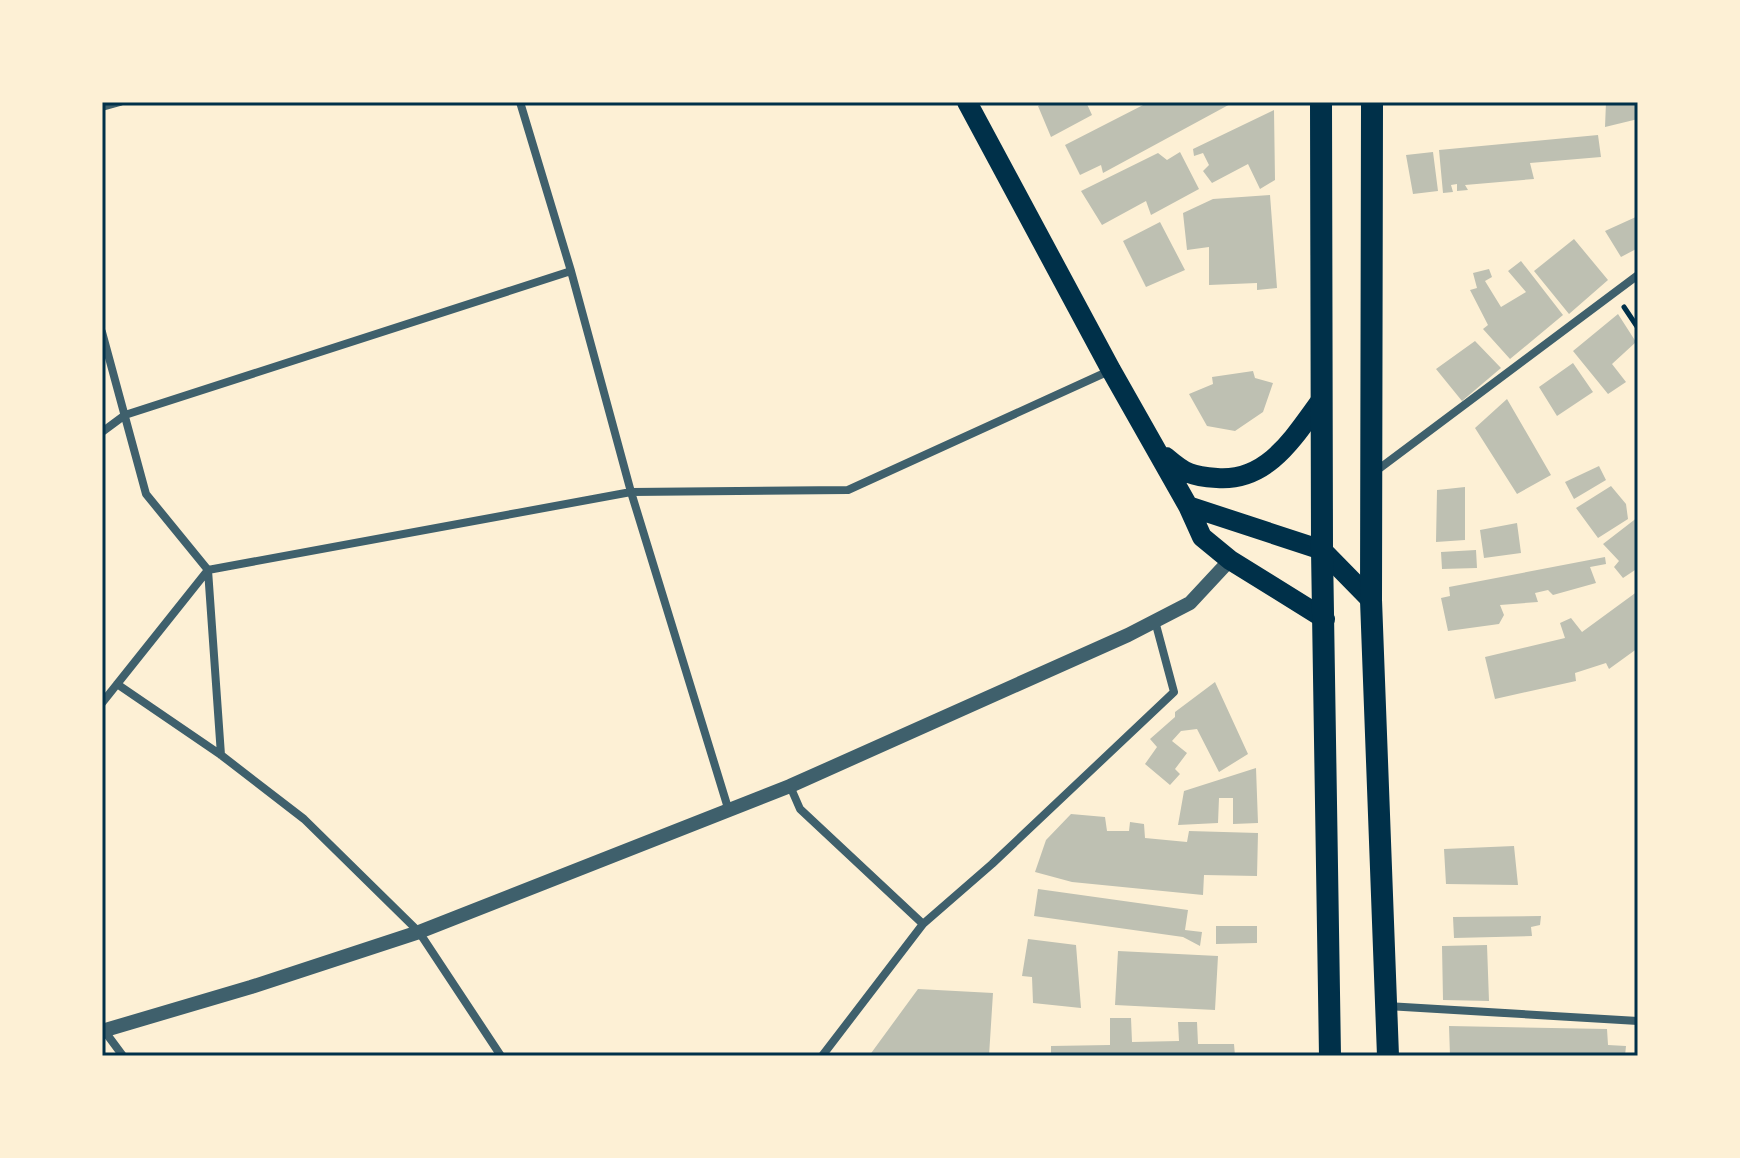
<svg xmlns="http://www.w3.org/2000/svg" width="1740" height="1158" font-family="'Zilla Slab',serif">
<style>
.building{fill:#bec0b2}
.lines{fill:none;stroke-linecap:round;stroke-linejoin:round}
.path{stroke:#003049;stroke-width:5}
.minor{stroke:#3f606c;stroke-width:8}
.tertiary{stroke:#3f606c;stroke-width:14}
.primary{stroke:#003049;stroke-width:20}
.trunk{stroke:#003049;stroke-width:22}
.neatline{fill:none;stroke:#003049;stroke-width:3}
</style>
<rect width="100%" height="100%" fill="#fdf0d5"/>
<path class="building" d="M1046 102H1086L1092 115 1051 137 1038 106Z
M1149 102H1234L1103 173 1101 165 1080 175 1065 145Z
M1606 102H1638V119L1605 127Z
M1274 110 1275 180 1260 189 1248 164 1212 183 1203 171 1209 165 1203 153 1194 156 1193 149Z
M1598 135 1601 157 1530 163 1534 179 1465 185 1468 190 1457 191V184L1451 185 1453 192 1443 193 1439 150Z
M1180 152 1199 189 1151 215 1146 201 1102 225 1081 191 1158 153 1167 160Z
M1433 152 1438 191 1413 194 1406 155Z
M1270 195 1277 288 1257 290V283L1209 285V247L1187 250 1183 213 1213 199Z
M1638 216V248L1621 257 1605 231Z
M1160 222 1185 270 1146 287 1123 241Z
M1574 239 1608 280 1569 314 1534 271Z
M1521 261 1563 315 1510 359 1483 329 1488 325 1470 290 1477 288 1473 273 1489 269 1492 277 1485 281 1501 307 1526 292 1508 271Z
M1618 314 1636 342 1612 364 1626 382 1608 394 1573 351Z
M1475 341 1501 368 1462 401 1436 369Z
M1573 363 1593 392 1557 416 1539 387Z
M1253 371 1255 378 1273 383 1263 412 1235 431 1207 426 1189 394 1213 384 1212 377Z
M1507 399 1551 475 1517 494 1475 428Z
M1599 466 1606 480 1574 499 1565 482Z
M1611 486 1626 504 1628 519 1598 538 1576 508Z
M1465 487V540L1436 542 1437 490Z
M1638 517V568L1623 578 1614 567 1619 561 1603 544Z
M1517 523 1521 553 1484 558 1480 530Z
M1476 550 1477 568 1442 569 1441 552Z
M1605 557 1606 564 1590 567 1596 583 1553 595 1548 590 1535 593 1538 602 1500 605 1504 615 1499 624 1448 631 1441 598 1450 596 1449 587Z
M1638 591V648L1609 669 1606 663 1575 673 1576 681 1495 699 1485 657 1565 638 1560 623 1571 618 1582 632Z
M1215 682 1248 754 1219 772 1197 729 1181 731 1172 741 1187 753 1175 769 1180 774 1170 785 1145 764 1157 747 1150 739 1175 717V712Z
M1256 768 1258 823 1233 824V798H1219L1218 823 1178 825 1184 791Z
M1071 814 1105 817 1107 831H1129L1130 822 1144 824 1145 838 1187 842 1189 831 1258 833 1257 876 1204 875 1203 895 1072 882 1035 872 1046 840Z
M1514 846 1518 885 1446 884 1444 849Z
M1038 889 1188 910 1185 930 1202 932 1200 946 1183 937 1034 916Z
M1541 916 1540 925 1531 927 1532 936 1454 938 1453 917Z
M1216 926H1257V943L1216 944Z
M1028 939 1076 945 1081 1008 1033 1003 1032 977 1022 976Z
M1487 945 1489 1001 1443 1000 1442 946Z
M1118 951 1218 956 1215 1010 1115 1005Z
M918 989 993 993 989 1056H869Z
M1110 1018H1131L1132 1042 1179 1041 1178 1022H1197L1198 1044H1234L1235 1056H1051V1046L1110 1045Z
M1449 1026 1607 1029 1608 1045 1626 1046 1625 1056H1450Z"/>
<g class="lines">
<path class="path" d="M1624 307 1638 328"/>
<path class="minor" d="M520 102 571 271 631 492 728 808
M102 107 120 102
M102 332 146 494 208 570 221 755
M102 432 125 415 571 271
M1376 471 1638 275
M117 684 221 755 304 819 419 932 501 1056
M102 703 208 570 631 492 848 490 1109 371
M790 786 800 809 923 924
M1387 1006 1638 1021
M103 1029 123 1056
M822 1056 923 924 992 864 1174 692 1155 621"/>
<path class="tertiary" d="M102 1031 251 987 419 932 790 786 1128 635 1190 603 1230 560"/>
<path class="primary" d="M967 102 1111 370 1188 506 1202 537 1230 560 1325 619
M1166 457C1186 474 1191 476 1217 478 1269 482 1295 435 1322 399
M1188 506 1322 550 1371 600"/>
<path class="trunk" d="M1321 102 1322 550 1330 1056
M1372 102 1371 600 1388 1056"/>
</g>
<rect width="1740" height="1158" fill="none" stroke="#fdf0d5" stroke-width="208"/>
<rect x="104" y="104" width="1532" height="950" class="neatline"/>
</svg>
